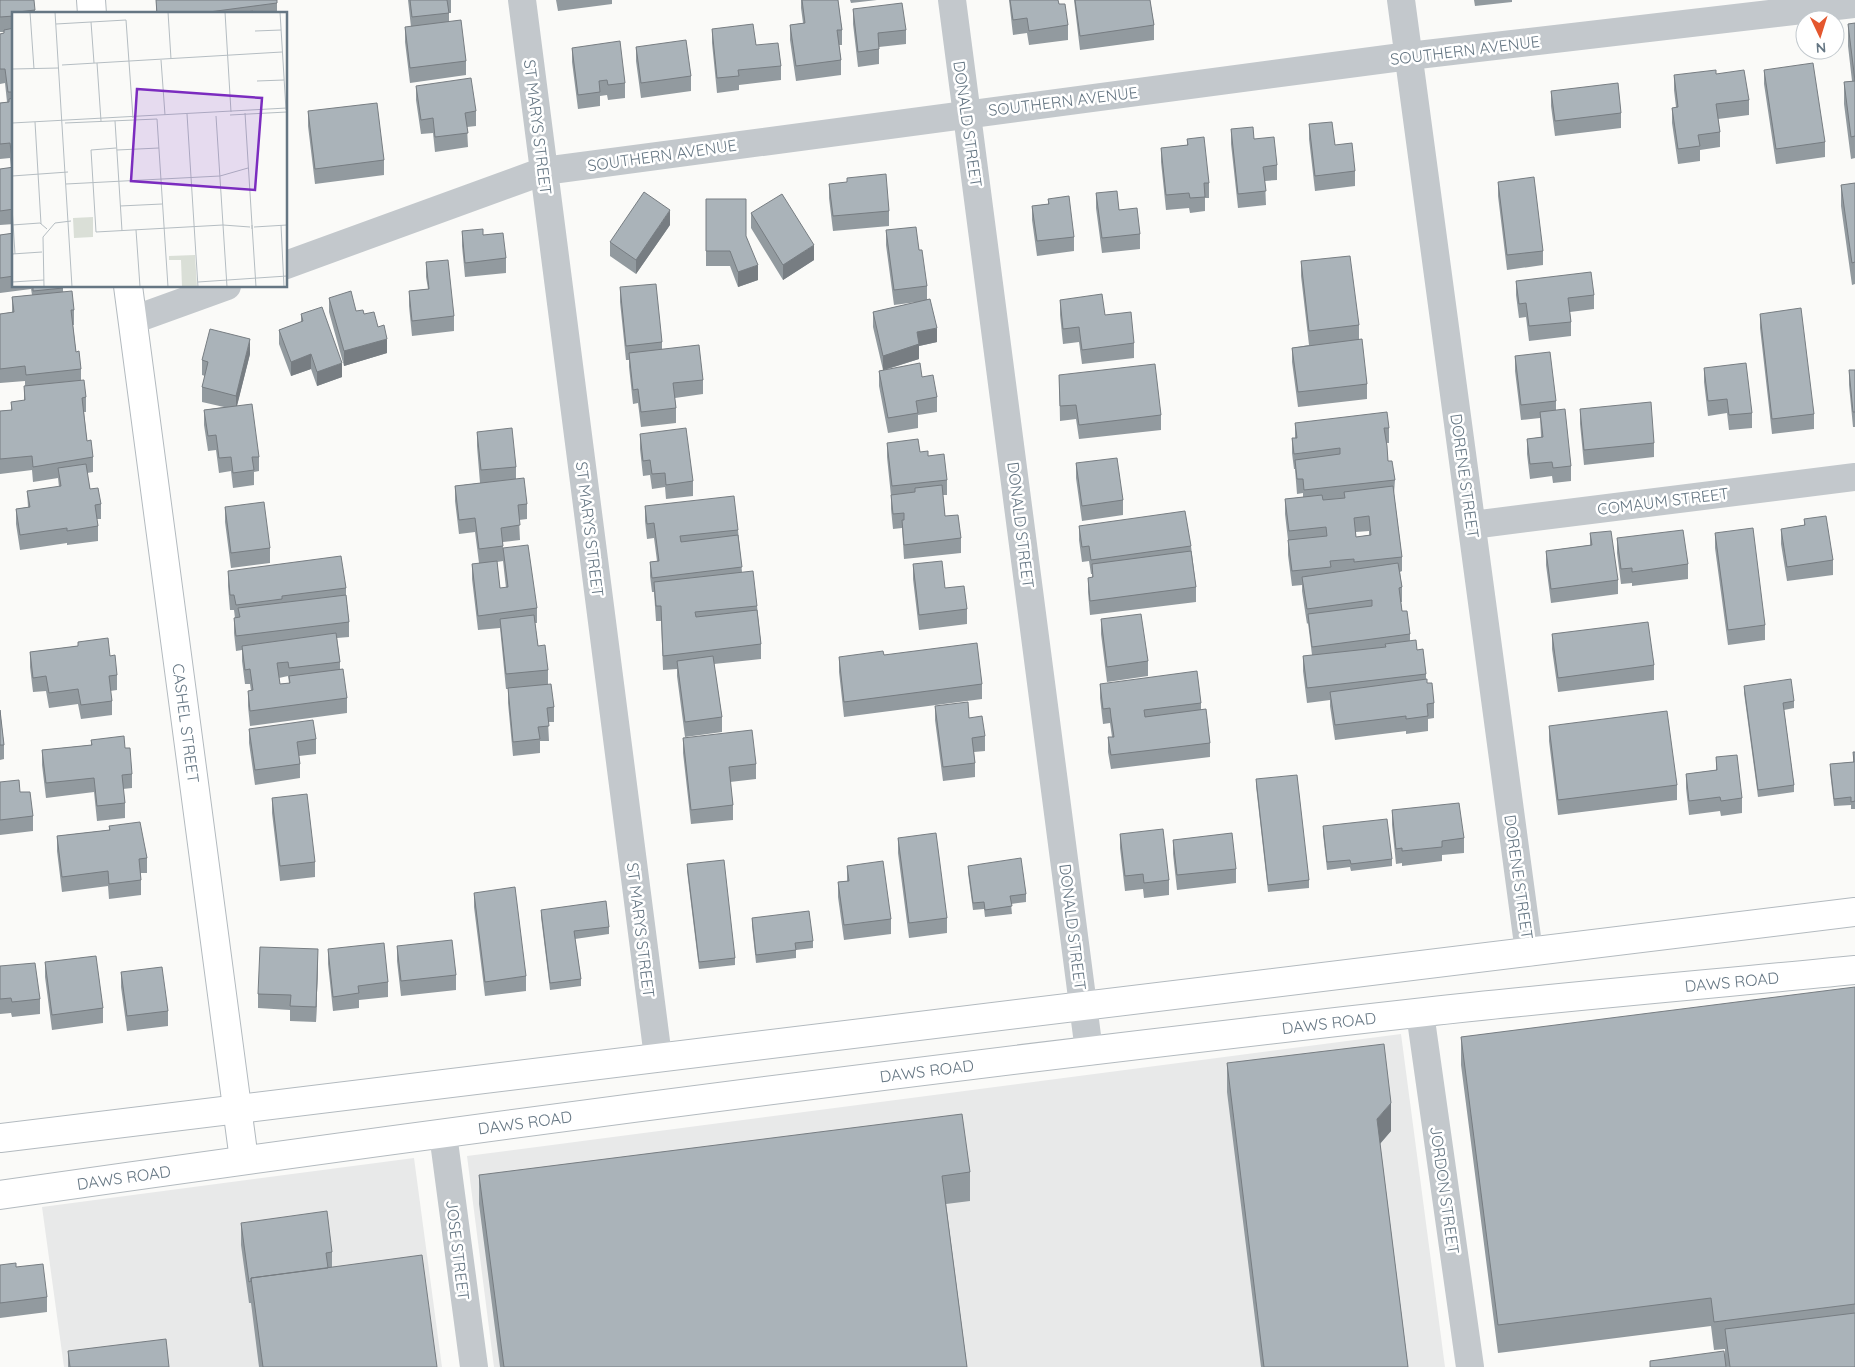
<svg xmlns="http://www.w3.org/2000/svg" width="1855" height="1367" font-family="Quicksand,sans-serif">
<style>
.built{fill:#e8e9e9}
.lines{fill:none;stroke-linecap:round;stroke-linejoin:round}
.secondary-casing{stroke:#b3babf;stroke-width:30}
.street{stroke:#c3c8cc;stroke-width:28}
.secondary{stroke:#fff;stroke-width:28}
.wall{fill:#929a9f;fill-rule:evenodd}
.shaded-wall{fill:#777d82}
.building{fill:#aab3b9;stroke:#777d82;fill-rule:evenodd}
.labels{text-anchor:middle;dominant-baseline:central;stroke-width:5;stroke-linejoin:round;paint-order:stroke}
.street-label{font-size:16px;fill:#657683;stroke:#fff}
.inset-road{fill:none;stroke:#b5bdc2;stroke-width:1}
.view{fill:#7b2cbf;fill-opacity:0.15;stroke:#7b2cbf;stroke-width:2.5}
.inset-edge{fill:none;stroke:#657683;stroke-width:2.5}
</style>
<rect width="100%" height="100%" fill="#fafaf8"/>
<path class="built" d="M1401 1034 1445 1367H494L467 1156Z
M414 1158 442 1367H64L42 1207Z"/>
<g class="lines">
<g class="secondary-casing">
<g id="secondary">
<path d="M91 0 92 14"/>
<path id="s1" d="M128 286 244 1160"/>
<path d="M0 1138 1855 912"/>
<path id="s2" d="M0 1195C474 1127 949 1065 1425 1012 1568 996 1712 984 1855 970"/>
</g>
</g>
<path class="street" d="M522 0 658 1057
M952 0 1089 1051
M1401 0 1529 952
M286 265 544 171 1409 56 1855 4
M133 320 227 286
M1472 525 1855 477
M1420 1013 1470 1367
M443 1134 474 1367"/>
<use href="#secondary" class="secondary"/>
</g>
<path class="wall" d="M0 0 35 10V14H14V224L0 225V169L11 168 10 158 0 159V103L7 102 5 83 0 84V34L4 33V32H0Z
M156 0H277V14H156Z
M408 0H451V13H449V22L466 61V75L410 83 405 42V27H411Z
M556 0H612V4L558 11Z
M801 0H838L842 30V45H839L841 60V75L796 81 790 40V25L803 23 801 8Z
M850 0H877L851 3Z
M1009 0H1058L1059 4 1068 25V40L1029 45 1027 33 1013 35Z
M1074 0H1150L1154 25V40L1080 50Z
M1474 0H1512V2L1475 6Z
M853 9 906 30V44L879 47V64L858 67 853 24Z
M1855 23V158L1851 159 1844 104V82L1852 81 1848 46V24Z
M712 29 756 45 781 66V80L739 85V90L717 93 712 43Z
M636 47 691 76V91L641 98 636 61Z
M572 48 625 83V98L608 100 607 95 600 96V106L578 109 572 62Z
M1764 70 1825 142V157L1776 164 1764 84Z
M1674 75 1749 100V115L1718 119 1720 132V147L1700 150V161L1678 164 1672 123V108L1676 107 1674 90Z
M416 86 476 111V126L467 127 468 147 435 152 433 133 421 134 416 100Z
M1551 91 1621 113V128L1555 136 1551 106Z
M308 111 384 160V175L315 184 308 126Z
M1309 124 1335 145 1355 171V186L1315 191 1309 139Z
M1231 129 1254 139 1277 165V180L1265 181 1266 205 1238 208 1231 144Z
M1187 139 1209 183V198H1205V211L1190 213 1189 208 1166 210 1161 162V148L1187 145Z
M1498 182 1543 251V265L1507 270 1498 196Z
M1855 183V284L1852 285 1841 206V185Z
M829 184 889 211V226L833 231 829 198Z
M1096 193 1119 210 1140 234V249L1102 253 1096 208Z
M706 199 746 236 758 280 738 287 730 266H706Z
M1048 199 1074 237V251L1037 256 1032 220V206L1048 204Z
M751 213 814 260 783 280 751 228Z
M670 225 636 274 610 256V242Z
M886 230 919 250 927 286V300L937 342 919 346V359L885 370 922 377 937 397V412L918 415V428L888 433 879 386V371L883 370 873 327V312L917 302 894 305 886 245Z
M462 231 483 235 506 258V273L465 277 462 246Z
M14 233V286H63V291L74 310V325H73L76 352 81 369V381L86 397V412H84L87 441 93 457V472L87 473 90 489 101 504V519H97L98 526V541L67 545V543L20 550 16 524V509L28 507 27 491 59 487 58 478 33 482 32 470 0 474V411L11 410V402L24 401V386H25V381L0 383V314L12 312V297L32 295 31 289 0 293V235Z
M1301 261 1359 325V339L1367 384V399L1298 407 1292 362V348L1309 345 1301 276Z
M426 262 454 316V331L412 336 409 306V291L428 289 426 277Z
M1516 281 1594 295V309L1570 312 1571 322V336L1529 341 1526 317 1519 318 1516 295Z
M620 287 662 342V349L703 380V394L675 398 676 408V423L641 427 638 403 633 404 629 367V360H626L620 302Z
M329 298 356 311 364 314 378 327 387 353 344 366 329 312Z
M1060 300 1105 315 1134 343V358L1082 364 1079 342 1063 344 1060 315Z
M301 314 342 377 317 386 311 369 291 376 279 344V330L301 322Z
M1760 314 1814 414V429L1772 434 1760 328Z
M250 354 237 405 259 457V471L254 472V485L233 488 231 471 219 473 216 450 208 451 204 425V410L224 407 202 402V387L205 376 202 375V360Z
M1515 356 1556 401V410L1571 466V481L1553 483 1552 476 1530 479 1527 454V439L1541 437 1540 418 1521 420 1515 371Z
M1704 368 1752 413V428L1729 430 1727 413 1708 416 1704 382Z
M1849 370H1855V427H1853L1849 385Z
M1059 375 1161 415V430L1079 439 1076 419 1060 421Z
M1580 409 1654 443V457L1584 465 1580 424Z
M1295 423 1389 428V443H1386L1388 461 1395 480 1394 494 1402 557V571L1400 572 1402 587V602H1401L1402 611 1410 634V641L1417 650 1426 674V680L1434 703V718L1428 719V731L1406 734V731L1335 740 1330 706V700L1307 703 1303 671V656L1312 655 1308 623 1307 624 1302 591V585L1292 586 1288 555V540L1285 514V499L1303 497V493L1297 494 1295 469H1294L1292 453V438H1295ZM1369 531V535L1356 537V532Z
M477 432 516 467V479L527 504V519L519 520 520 540 503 542V548L537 608V623H535L538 646 548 670V684L554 707V722H548L549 741H540V753L513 756 508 703V689H506L500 628 478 630 472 579V564L479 563 475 532 459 534 455 501V486L480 483 477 446ZM503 561 506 588H500L497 562Z
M640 434 693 481V496L666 499 665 487 652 489 650 475 643 476 640 449Z
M887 443 920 452 928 456 947 480V495H943L945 516 961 538V553L904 559 902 528 893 529 891 509V496L887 457Z
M1076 463 1123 500V515L1082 521 1076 478Z
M645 506 738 530 742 572 757 606 761 644V659L714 664 722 717V732L685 737 677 676V669L663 670 661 621H656L654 592H652L650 576V562L657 561 654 538 647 539 645 521Z
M225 507 270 548V563L231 568 225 522Z
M1804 519 1833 560V575L1787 581 1781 544V529L1804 525Z
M1079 526 1191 546 1196 587V602L1090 615 1088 592V578L1092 577V574H1091L1089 561 1082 562 1079 540Z
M1590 533 1618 580V594L1551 603 1546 565V551L1590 545Z
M1715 533 1765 625V640L1728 645 1715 548Z
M1617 538 1688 564V579L1632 586V583L1621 584 1617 553Z
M913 564 945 588 967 609V624L919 630 913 579Z
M228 571 346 588V595L349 622V637L337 638 340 662V669L347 698V713L250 726 248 706V691H251L250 684H245L242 661V650L236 651 234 633V618H235L234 610H230L228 586ZM288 676 289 683 280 684 279 678Z
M1101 619 1148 661V676L1107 682 1101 634Z
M1552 634 1654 665V680L1558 692 1552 649Z
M78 642 110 656 117 675V690L110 691 112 701V715L81 719 78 704 49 708 46 691 33 692 30 667V652L78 646Z
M839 657 982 684V699L844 717 839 672Z
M1100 684 1201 703V710L1210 743V757L1111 769 1108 752V737H1112L1110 723 1103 724 1100 698Z
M1744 686 1794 701V708L1784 710 1794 785V792L1758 797 1744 693Z
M935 706 969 718 985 736V751L974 752 975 763V777L943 781 935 720Z
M0 710 4 745V759L0 760Z
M1549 726 1677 785V800L1558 815 1549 741Z
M249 729 316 739V754L299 756 300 764V778L255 785 249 743Z
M683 738 756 764V779L730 782 733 805V820L691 824 683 753Z
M91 740 125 748 132 774V788L123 789 125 803V818L97 821 94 792 46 798 42 765V750L91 745Z
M1853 752H1855V809H1851V805L1834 806 1830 772V764L1853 762Z
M1716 757 1742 798V813L1721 816 1720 811 1689 815 1686 788V774L1716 770Z
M1256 779 1309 880V888L1268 892 1256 786Z
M0 782 20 792 33 816V831L0 835Z
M272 798 315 862V877L280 881 272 813Z
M1392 810 1464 838V853L1442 855V861L1402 866V863L1396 864 1392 825Z
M109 826 147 858V873H141V895L109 899 108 886 62 892 57 851V836L109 830Z
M1323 826 1392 859V866L1351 871 1350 867 1327 870 1323 834Z
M1120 834 1169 880V895L1144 898 1143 889 1125 891 1120 848Z
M898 838 947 918V933L909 938 898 853Z
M1173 840 1236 869V883L1177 890 1173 854Z
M687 864 735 958V965L699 969 687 871Z
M847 866 891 919V934L844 940 838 897V882L847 881Z
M968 866 1026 894V902L1011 904 1012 914 985 917 984 909 973 910 968 873Z
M474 893 526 976V991L485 996 474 907Z
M541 910 609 927V934L575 939 581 979V986L550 990 541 917Z
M752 918 813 941V948L796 950V958L756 963 752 926Z
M397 946 456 975V990L401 996 397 961Z
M328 949 388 982V997L359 1000V1008L333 1011 328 964Z
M45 962 103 1008V1023L52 1030 45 977Z
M318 964 316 1022 290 1021V1010L258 1008V994Z
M0 966 40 999V1014L12 1017 11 1013 0 1014Z
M121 972 168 1011V1026L127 1031 121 987Z
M1855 990V1367H1650V1361L1725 1356V1349L1714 1350 1711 1326 1498 1353 1461 1065V1037Z
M1227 1063 1391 1131 1380 1144 1408 1367H1261L1227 1092Z
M970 1172V1201L946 1204 967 1367H500L479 1204V1175Z
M241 1223 332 1252V1267L437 1367H259L251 1303H249L241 1245Z
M0 1265 16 1267 47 1297V1312L0 1318Z
M68 1351 169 1367H68Z"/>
<path class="shaded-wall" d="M670 210V225L636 274V260Z
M814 245V260L783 280V265Z
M758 265V280L738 287V272Z
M937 328V342L919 346V359L883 370V356L917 332Z
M250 339V354L236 410V396Z
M387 339V353L344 366V351Z
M311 354V369L291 376V362Z
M342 363V377L317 386V372Z
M318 949V964L316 1022V1007Z
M1391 1103V1131L1377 1147V1119Z"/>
<path class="building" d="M0 0H34L35 10 18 12 19 14H14V16L0 17Z
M156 0H277V3L194 14H157Z
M410 0H447L449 13 412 17Z
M802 0H838L842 30H837L841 60 796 66 790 25 805 23Z
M1010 0H1058L1059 4H1065L1068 25 1029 31 1027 18 1013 20Z
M1075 0H1150L1154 25 1080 36Z
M902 3 906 30 878 33 879 49 858 52 853 9Z
M253 11V14H232Z
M461 20 466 61 410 68 405 27Z
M1855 23V136L1851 137 1844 82 1855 81 1848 24Z
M753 24 756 45 778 43 781 66 738 70 739 76 717 78 712 29Z
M14 28V92H8L5 69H0V34L4 33V30Z
M686 40 691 76 641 83 636 47Z
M620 41 625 83 608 85 607 80 599 81 600 92 578 95 572 48Z
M1813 63 1825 142 1776 149 1764 70Z
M1716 70V74L1744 70 1749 100 1716 104 1720 132 1698 135 1700 146 1678 149 1672 108 1678 107 1674 75Z
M471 78 476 111 465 113 468 133 435 137 433 118 421 120 416 86Z
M1618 83 1621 113 1555 121 1551 91Z
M14 98V159H12L10 143 0 144V103L9 102V99Z
M377 103 384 160 315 169 308 111Z
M1332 122 1335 145 1352 143 1355 171 1315 176 1309 124Z
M1253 127 1254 139 1274 137 1277 165 1263 167 1266 191 1238 194 1231 129Z
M1204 137 1209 183H1204L1205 197 1190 198 1189 193 1166 195 1161 148 1188 145 1187 139Z
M14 167V209L0 211V169Z
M886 174 889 211 833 216 829 184 847 182V178Z
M1534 177 1543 251 1507 255 1498 182Z
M1855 183V262L1852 263 1841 185Z
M1117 191 1119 210 1137 208 1140 234 1102 238 1096 193Z
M644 192 670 210 636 260 610 242Z
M782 194 814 245 783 265 751 213Z
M1069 196 1074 237 1037 241 1032 206 1049 204 1048 199Z
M706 199H746V236L758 265 738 272 730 251H706Z
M916 227 919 250H922L927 286 894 290 886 230Z
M483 229V235L503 233 506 258 465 263 462 231Z
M14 233V276L0 278V235Z
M1350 256 1359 325 1309 331 1301 261Z
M448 260 454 316 412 321 409 291 429 289 426 262Z
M1591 272 1594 295 1568 298 1571 322 1529 326 1526 303 1519 304 1516 281Z
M656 284 662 342 626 346 620 287Z
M33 286H63V288L33 291Z
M72 291 74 310H71L76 352 79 351 81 369 26 375 25 366 0 369V314L14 312 12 297Z
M351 291 356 311 363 310 364 314 374 312 378 327 384 325 387 339 344 351 329 298Z
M1102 294 1105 315 1131 312 1134 343 1082 350 1079 327 1063 329 1060 300Z
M930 299 937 328 917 332 919 344 883 356 873 312Z
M322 307 342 363 317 372 311 354 291 362 279 330 303 321 301 314Z
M1801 308 1814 414 1772 419 1760 314Z
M210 329 250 339 236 396 202 387 208 362 202 360Z
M1362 339 1367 384 1298 392 1292 348Z
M699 345 703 380 673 383 676 408 641 412 638 389 633 390 629 353Z
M1550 352 1556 401 1521 405 1515 356Z
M920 363 922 377 933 375 937 397 916 401 918 413 888 418 879 371Z
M1746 363 1752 413 1729 415 1727 399 1708 401 1704 368Z
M1155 364 1161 415 1079 425 1076 405 1060 406 1059 375Z
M1849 370H1855V412H1853Z
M84 380 86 397 82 398 87 441 91 440 93 457 33 467 32 456 0 459V411L12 410 11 402 25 400 24 386Z
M1651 402 1654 443 1584 450 1580 409Z
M252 404 259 457H252L254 470 233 473 231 457 219 458 216 435 208 436 204 410Z
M1565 409 1571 466 1553 468 1552 462 1530 464 1527 439 1543 437 1540 412Z
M1387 412 1389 428H1384L1387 446 1388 461H1392L1395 480 1304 490 1303 479H1297L1295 460 1340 454V448L1294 454 1292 438H1297L1295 423Z
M512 428 516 467 481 470 477 432Z
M686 428 693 481 666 485 665 473 652 474 650 460 643 461 640 434Z
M918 439 920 452 928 451V456L944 454 947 480 892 486 887 443Z
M1117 458 1123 500 1082 506 1076 463Z
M86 464 90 489 98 488 101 504 95 505 98 526 67 531V528L20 535 16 509 30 507 27 491 61 486 58 468Z
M524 478 527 504 518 505 520 525 501 528 503 546 479 549 475 518 459 520 455 486Z
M942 485 945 516 958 515 961 538 904 545 902 520H904V513L893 514 891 495 915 492V488Z
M1393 486 1402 557 1354 562V559L1330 561 1331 567 1292 571 1288 540 1327 536 1326 527 1289 531 1285 499 1322 495 1323 500 1345 498 1344 492ZM1369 516 1371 535 1356 537 1354 518Z
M734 496 738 530 680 536 681 542 738 535 742 567 652 578 650 562 659 561 654 523 647 524 645 506Z
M264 502 270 548 231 553 225 507Z
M1185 511 1191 546 1091 560 1089 546 1082 547 1079 526Z
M1826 516 1833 560 1787 567 1781 529 1805 525 1804 519Z
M1753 528 1765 625 1728 630 1715 533Z
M1683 530 1688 564 1632 572V568L1621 569 1617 538Z
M1611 531 1618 580 1551 589 1546 551 1592 545 1590 533Z
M528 545 537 608 478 616 472 564 497 561 500 588 508 587 503 548Z
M1191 551 1196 587 1090 601 1088 578 1093 577 1092 564Z
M341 556 346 588 282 596V599L236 605 234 595H230L228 571Z
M942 561 945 588 964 586 967 609 919 615 913 564Z
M1398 563 1402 587 1399 588 1402 611H1407L1410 634 1312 647 1308 614 1372 606V600L1307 609 1302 577Z
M753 571 757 606 695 612 696 617 757 610 761 644 663 656 661 606H656L654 582Z
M346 595 349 622 236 636 234 618 240 617 238 608Z
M1141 614 1148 661 1107 667 1101 619Z
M534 615 538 646 545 645 548 670 506 674 500 619Z
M1648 622 1654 665 1558 678 1552 634Z
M336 633 340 662 289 668 288 662 277 663 280 684 290 683 289 676 343 669 347 698 250 711 248 691 253 690 250 669 245 670 242 646Z
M108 638 110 656 115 655 117 675 109 676 112 701 81 705 78 689 49 693 46 676 33 678 30 652 78 646V642Z
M1416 640 1417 650 1423 649 1426 674 1307 688 1303 656 1386 647 1385 644Z
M977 643 982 684 844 702 839 657 883 651 884 655Z
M713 656 722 717 685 722 677 661Z
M1197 671 1201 703 1144 710 1145 717 1206 709 1210 743 1111 755 1108 737H1114L1111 717 1110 708 1103 709 1100 684Z
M1427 679V683H1432L1434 703 1427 704 1428 716 1406 719V716L1335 725 1330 692Z
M1791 679 1794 701 1783 703 1794 785 1758 790 1744 686Z
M551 684 554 707 547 708 549 726 538 727 540 739 513 742 508 688Z
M968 702 969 718 982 716 985 736 972 738 975 763 943 767 935 706Z
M0 710 4 745H0Z
M1667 711 1677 785 1558 800 1549 726Z
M313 720 316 739 297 742 300 764 255 770 249 729Z
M752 730 756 764 729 767 733 805 691 810 683 738Z
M124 736 125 748H130L132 774 122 775 125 803 97 806 94 778 46 783 42 750 92 745 91 740Z
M1853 752H1855V801L1851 802V797L1834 799 1830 764 1854 762Z
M1737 755 1742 798 1721 801 1720 797 1689 801 1686 774 1717 770 1716 757Z
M1297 775 1309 880 1268 885 1256 779Z
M19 780 20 792H30L33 816 0 820V782Z
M307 794 315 862 280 866 272 798Z
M1459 803 1464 838 1442 841V847L1402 851V848L1396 849 1392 810Z
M1387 819 1392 859 1351 864 1350 860 1327 862 1323 826Z
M140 822 147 858 139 859 141 880 109 884 108 871 62 877 57 836 110 830 109 826Z
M1163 829 1169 880 1144 883 1143 874 1125 876 1120 834Z
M936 833 947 918 909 923 898 838Z
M1232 833 1236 869 1177 875 1173 840Z
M1021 858 1026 894 1010 896 1012 906 985 910 984 902 973 903 968 866Z
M724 860 735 958 699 962 687 864Z
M883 861 891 919 844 925 838 882 849 881 847 866Z
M515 887 526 976 485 982 474 893Z
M606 901 609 927 574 931 581 979 550 983 541 910Z
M809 911 813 941 795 943 796 950 756 955 752 918Z
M452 940 456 975 401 981 397 946Z
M384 943 388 982 358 986 359 993 333 997 328 949Z
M260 947 318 949 316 1007 290 1006 291 995 258 994Z
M96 956 103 1008 52 1015 45 962Z
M35 963 40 999 12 1002 11 998 0 999V966Z
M162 967 168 1011 127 1016 121 972Z
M1855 987V1304L1714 1322 1711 1298 1498 1325 1461 1037Z
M1384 1044 1391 1103 1377 1119 1408 1367H1264L1227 1063Z
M962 1114 970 1172 942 1176 967 1367H504L479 1175Z
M327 1211 332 1252 326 1253 328 1268 251 1278V1281L249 1282 241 1223Z
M422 1255 437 1367H263L251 1278Z
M16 1263V1267L43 1264 47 1297 0 1303V1265Z
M1855 1313V1367H1730L1725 1329Z
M166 1339 169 1367H70L68 1351Z
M1724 1351 1726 1367H1650V1361Z"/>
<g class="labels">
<g class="street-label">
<text transform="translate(1465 50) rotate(-7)">SOUTHERN AVENUE</text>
<text transform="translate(1063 101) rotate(-7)">SOUTHERN AVENUE</text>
<text transform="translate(968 124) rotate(82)">DONALD STREET</text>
<text transform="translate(538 127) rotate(83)">ST MARYS STREET</text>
<text transform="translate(662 155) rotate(-8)">SOUTHERN AVENUE</text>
<text transform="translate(1465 476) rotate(82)">DORENE STREET</text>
<text transform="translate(1663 501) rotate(-7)">COMAUM STREET</text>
<text transform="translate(1021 525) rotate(83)">DONALD STREET</text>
<text transform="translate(590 529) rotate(83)">ST MARYS STREET</text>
<text stroke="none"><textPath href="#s1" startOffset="441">CASHEL STREET</textPath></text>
<text transform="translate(1519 877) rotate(82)">DORENE STREET</text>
<text transform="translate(1073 927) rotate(83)">DONALD STREET</text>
<text transform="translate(641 930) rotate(83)">ST MARYS STREET</text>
<text stroke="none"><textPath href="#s2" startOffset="1745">DAWS ROAD</textPath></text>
<text stroke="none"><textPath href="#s2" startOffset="1340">DAWS ROAD</textPath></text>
<text stroke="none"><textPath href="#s2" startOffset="935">DAWS ROAD</textPath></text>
<text stroke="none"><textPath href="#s2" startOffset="530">DAWS ROAD</textPath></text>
<text stroke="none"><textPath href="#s2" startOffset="125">DAWS ROAD</textPath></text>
<text transform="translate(1445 1190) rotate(82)">JORDON STREET</text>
<text transform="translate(458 1250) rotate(83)">JOSE STREET</text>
</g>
</g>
<g transform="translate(12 12)">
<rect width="275" height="275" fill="#fafaf8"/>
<path d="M81 205V225L62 226 61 206ZM183 243 185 275H170L169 248H157V244Z" fill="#dadfd7"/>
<path class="inset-road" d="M18 0 22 57M43 0 60 275M156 0 159 47M213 0 219 100M268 0 274 98M79 10 82 51M44 12 114 8 121 106M243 19 269 18M149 48 153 103M85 51 89 109M50 53 270 40M0 57 47 56M245 69 272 68M233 101 240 213M175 102 186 275M218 103 275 100M204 104 215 275M145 107 156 275M103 109 110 219M23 110 29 212M0 111 275 96M53 111 145 107M104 136 79 138 84 220 211 213 238 215M105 138 147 136M0 164 56 160M54 172 208 164 236 156M108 194 150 192M0 195 3 242M0 213 28 211 35 217M269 213 272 275M242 215 275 213M240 217V213L244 275M124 218 128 275M0 242 30 240M0 270 32 268M186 270 275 264M32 275 31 225 43 211 59 209"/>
<path class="view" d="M125 77 250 86 243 178 119 169Z"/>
<rect width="275" height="275" class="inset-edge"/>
</g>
<g transform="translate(1820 35) rotate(176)"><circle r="24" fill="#ffffff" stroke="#c1c8cd"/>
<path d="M0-4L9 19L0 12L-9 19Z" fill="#e4572e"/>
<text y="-8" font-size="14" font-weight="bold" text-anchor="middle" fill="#657683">N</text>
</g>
</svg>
